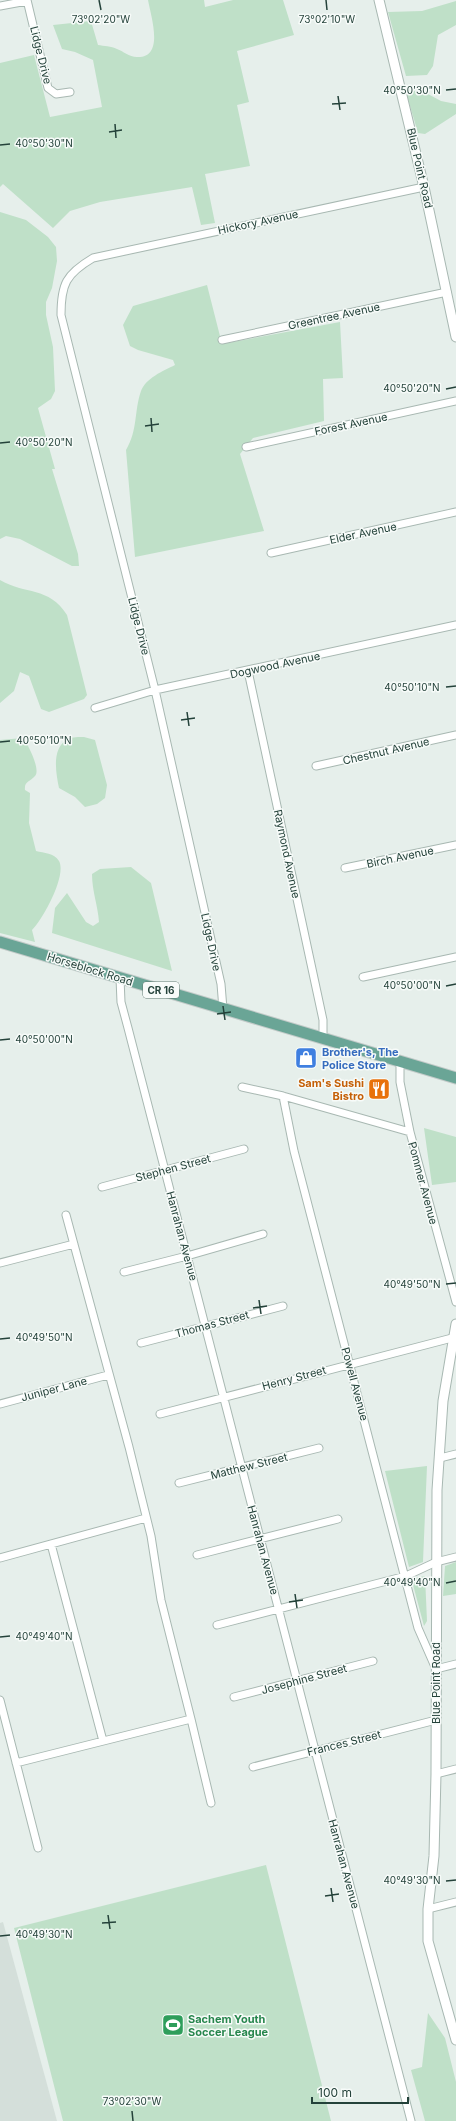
<svg xmlns="http://www.w3.org/2000/svg" width="456" height="2121" font-family="Inter,sans-serif">
<style>
.built{fill:#d4dfda}
.green{fill:#bfe0c8}
.lines{fill:none;stroke-linecap:round;stroke-linejoin:round}
.minor-casing{stroke:#a8b8b2;stroke-width:9}
.tertiary-casing{stroke:#a8b8b2;stroke-width:11}
.primary-casing{stroke:#c2cac8;stroke-width:13}
.minor{stroke:#fff;stroke-width:7}
.tertiary{stroke:#fff;stroke-width:9}
.primary{stroke:#6aa596;stroke-width:11}
.ticks{fill:none;stroke:#24423a;stroke-width:1.5}
.labels{text-anchor:middle;dominant-baseline:central;stroke-width:3;stroke-linejoin:round;paint-order:stroke}
.shield{fill:#f7fbf9;stroke:#637a73;stroke-width:1}
.shield-label{font-size:10px;font-weight:bold;fill:#24423a}
.street-label{font-size:11px;fill:#24423a;stroke:#f7fbf9}
.shop-label{font-size:11px;font-weight:bold;fill:#366cbe;stroke:#f7fbf9;text-anchor:start}
.food-label{font-size:11px;font-weight:bold;fill:#c56008;stroke:#f7fbf9;text-anchor:end}
.leisure-label{font-size:11px;font-weight:bold;fill:#27864d;stroke:#f7fbf9;text-anchor:start}
.ticks-label{font-size:10px;text-anchor:middle;fill:#24423a;stroke:#f7fbf9;stroke-width:3;stroke-linejoin:round;paint-order:stroke}
</style>
<rect width="100%" height="100%" fill="#e6efeb"/>
<path class="built" d="M3 1922 57 2121H0V1923Z"/>
<path class="green" d="M148 0H204L205 7 233 0H283L294 35 237 51 249 102 237 105 250 166 205 174 215 223 201 225 192 187 100 202 70 211 53 228 3 184 0 187V63L34 55 50 117 102 107 93 60 75 52 62 49 53 25 91 21 98 45C104 46 111 46 117 49 123 51 129 57 137 57 165 58 151 17 148 0Z
M456 1V25L438 35 433 66 427 75 406 76 388 12 422 11Z
M405 89 426 93 441 101 456 104V114L425 134 418 133Z
M0 212 26 220 48 237 56 247 57 261 52 288 46 302V315L53 347 55 391 51 399 38 408 55 469H52L78 554 79 566H72L20 539 6 536 0 539Z
M207 285 222 344 340 322 343 378 323 379 324 421 253 438 240 454 264 531 135 557 126 450C138 430 134 411 141 391 146 378 163 371 175 365L173 360 138 350 130 346 123 325 133 306Z
M0 580C25 595 49 586 67 615L87 695 84 699 49 712 41 709 29 676 20 672 14 691 0 703Z
M84 737 95 740 107 785 105 798 97 804 85 807 75 797 59 788C56 773 51 748 68 739 72 737 79 737 84 737Z
M23 738C28 744 41 770 35 776 30 782 24 781 25 790L30 793 29 823 36 851C44 853 54 853 59 861 67 875 43 919 32 930L35 942 0 933V740Z
M131 867 151 883 172 971 52 933 55 908 67 893 86 922 93 926 99 922C98 906 92 891 92 874L100 869Z
M424 1128 456 1137V1182L432 1185Z
M427 1466 423 1562 409 1567 385 1471Z
M456 1562V1594L443 1596 445 1566Z
M425 1576 427 1621 424 1626 412 1581 415 1578Z
M266 1865 331 2121H63L14 1928Z
M428 2013 445 2038 456 2082V2121H425L411 2070 422 2067Z"/>
<g class="lines">
<g class="minor-casing">
<path id="minor" d="M27 0 48 88 56 94 70 92
M0 6 27 1
M222 340 447 292
M246 447 456 401
M271 553 456 512
M248 671 317 992 323 1020V1038
M95 708 155 690 456 625
M316 766 456 735
M345 868 456 845
M363 977 456 957
M120 978 121 1002 128 1028 411 2121
M223 1009 221 984 155 690 61 315C61 284 66 274 93 258L424 187
M400 1062V1082L410 1132 456 1302
M242 1087 283 1096 410 1132
M283 1096 294 1151 418 1628 436 1669 456 1664
M102 1187 244 1149
M0 1263 74 1244
M124 1272 187 1256 263 1234
M141 1343 283 1306
M0 1404 108 1375
M160 1414 452 1338
M440 1458 456 1454
M179 1483 319 1448
M51 1544 103 1741
M197 1555 338 1519
M0 1558 146 1518
M217 1625 406 1576 436 1562 456 1557
M234 1697 373 1661
M0 1700 38 1848
M191 1719 211 1803
M16 1763 191 1719 161 1600 151 1536 129 1447 66 1215
M253 1767 436 1720
M436 1774 456 1769
M428 1909 456 1902"/>
</g>
<g class="tertiary-casing">
<path id="tertiary" d="M379 0 424 187 456 337
M456 1324 443 1401 437 1490 436 1774 434 1856 428 1909V1941L456 2040"/>
</g>
<g class="primary-casing">
<path id="primary" d="M0 942 456 1078"/>
</g>
<use href="#minor" class="minor"/>
<use href="#tertiary" class="tertiary"/>
<use href="#primary" class="primary"/>
</g>
<path class="ticks" d="M99 0 101 10M326 0 327 10M446 90 456 89M338 96 340 110M332 104 346 103M115 124 116 138M109 132 122 130M0 145 10 144M446 389 456 387M151 418 152 432M145 426 159 424M0 443 10 442M446 687 456 686M187 712 189 726M181 720 195 718M0 742 10 741M446 986 456 984M223 1006 225 1020M217 1014 231 1012M0 1040 10 1039M446 1284 456 1283M259 1300 261 1314M253 1308 267 1306M0 1339 10 1338M446 1583 456 1581M295 1594 297 1608M289 1602 303 1600M0 1637 10 1636M446 1881 456 1880M331 1888 333 1902M325 1896 339 1894M108 1915 110 1929M102 1923 116 1922M0 1936 10 1935M132 2111 133 2121"/>
<defs>
<g id="shop-square" transform="scale(1.15)"><rect x="-9" y="-9" width="18" height="18" rx="4" fill="#3f7fe0" stroke="#f7fbf9"/><path d="M-5-2.5h2.3a2.7 3.5 0 0 1 5.4 0H5L5.5 6h-11ZM-1.5-2.5h3a1.5 2.3 0 0 0-3 0Z" fill="#fff"/></g>
<g id="restaurant-square" transform="scale(1.15)"><rect x="-9" y="-9" width="18" height="18" rx="4" fill="#e8710a" stroke="#f7fbf9"/><path d="M-5-6h1v4h1v-4h1v4h1v-4h1v5L-1.5 .5V6h-2V.5L-5-1ZM5-6V6H3V1.5H1.5Q1.5-4 5-6Z" fill="#fff"/></g>
<g id="stadium-square" transform="scale(1.15)"><rect x="-9" y="-9" width="18" height="18" rx="4" fill="#2e9e5b" stroke="#f7fbf9"/><path d="M0-5a6.5 5 0 1 0 0 10a6.5 5 0 1 0 0-10ZM-3.5-1.8h7v3.6h-7Z" fill="#fff"/></g>
</defs>
<g fill-rule="evenodd">
<use href="#shop-square" x="306" y="1058"/>
<use href="#restaurant-square" x="379" y="1089"/>
<use href="#stadium-square" x="173" y="2025"/>
</g>
<g class="labels">
<rect class="shield" x="143" y="982" width="36" height="16" rx="3"/>
<g class="shield-label">
<text x="161" y="990">CR 16</text>
</g>
<g class="street-label">
<text transform="translate(41 55) rotate(76)">Lidge Drive</text>
<text transform="translate(420 168) rotate(77)">Blue Point Road</text>
<text transform="translate(258 222) rotate(-12)">Hickory Avenue</text>
<text transform="translate(334 316) rotate(-12)">Greentree Avenue</text>
<text transform="translate(351 424) rotate(-12)">Forest Avenue</text>
<text transform="translate(363 533) rotate(-12)">Elder Avenue</text>
<text transform="translate(139 626) rotate(76)">Lidge Drive</text>
<text transform="translate(275 665) rotate(-12)">Dogwood Avenue</text>
<text transform="translate(386 751) rotate(-13)">Chestnut Avenue</text>
<text transform="translate(287 854) rotate(78)">Raymond Avenue</text>
<text transform="translate(400 857) rotate(-12)">Birch Avenue</text>
<text transform="translate(211 942) rotate(78)">Lidge Drive</text>
<text transform="translate(90 969) rotate(17)">Horseblock Road</text>
<text transform="translate(173 1168) rotate(-15)">Stephen Street</text>
<text transform="translate(423 1183) rotate(75)">Pommer Avenue</text>
<text transform="translate(182 1236) rotate(75)">Hanrahan Avenue</text>
<text transform="translate(212 1324) rotate(-15)">Thomas Street</text>
<text transform="translate(294 1378) rotate(-15)">Henry Street</text>
<text transform="translate(355 1384) rotate(75)">Powell Avenue</text>
<text transform="translate(54 1389) rotate(-15)">Juniper Lane</text>
<text transform="translate(249 1466) rotate(-14)">Matthew Street</text>
<text transform="translate(263 1550) rotate(75)">Hanrahan Avenue</text>
<text transform="translate(304 1679) rotate(-15)">Josephine Street</text>
<text transform="translate(436 1683) rotate(-90)">Blue Point Road</text>
<text transform="translate(344 1743) rotate(-14)">Frances Street</text>
<text transform="translate(344 1864) rotate(75)">Hanrahan Avenue</text>
</g>
<g class="shop-label">
<text x="322" y="1052">Brother's, The<tspan x="322" dy="13">Police Store</tspan></text>
</g>
<g class="food-label">
<text x="364" y="1083">Sam's Sushi<tspan x="364" dy="13">Bistro</tspan></text>
</g>
<g class="leisure-label">
<text x="188" y="2019">Sachem Youth<tspan x="188" dy="13">Soccer League</tspan></text>
</g>
</g>
<g class="ticks-label">
<text x="101" y="23">73°02'20"W</text>
<text x="327" y="23">73°02'10"W</text>
<text x="412" y="94">40°50'30"N</text>
<text x="44" y="147">40°50'30"N</text>
<text x="412" y="392">40°50'20"N</text>
<text x="44" y="446">40°50'20"N</text>
<text x="412" y="691">40°50'10"N</text>
<text x="44" y="744">40°50'10"N</text>
<text x="412" y="989">40°50'00"N</text>
<text x="44" y="1043">40°50'00"N</text>
<text x="412" y="1288">40°49'50"N</text>
<text x="44" y="1341">40°49'50"N</text>
<text x="412" y="1586">40°49'40"N</text>
<text x="44" y="1640">40°49'40"N</text>
<text x="412" y="1884">40°49'30"N</text>
<text x="44" y="1938">40°49'30"N</text>
<text x="132" y="2105">73°02'30"W</text>
</g>
<path d="M312 2097v6h96v-6" fill="none" stroke="#24423a" stroke-width="2"/>
<text x="318" y="2097" font-size="12" fill="#24423a" stroke="#f7fbf9" stroke-width="3" paint-order="stroke">100 m</text>
</svg>
